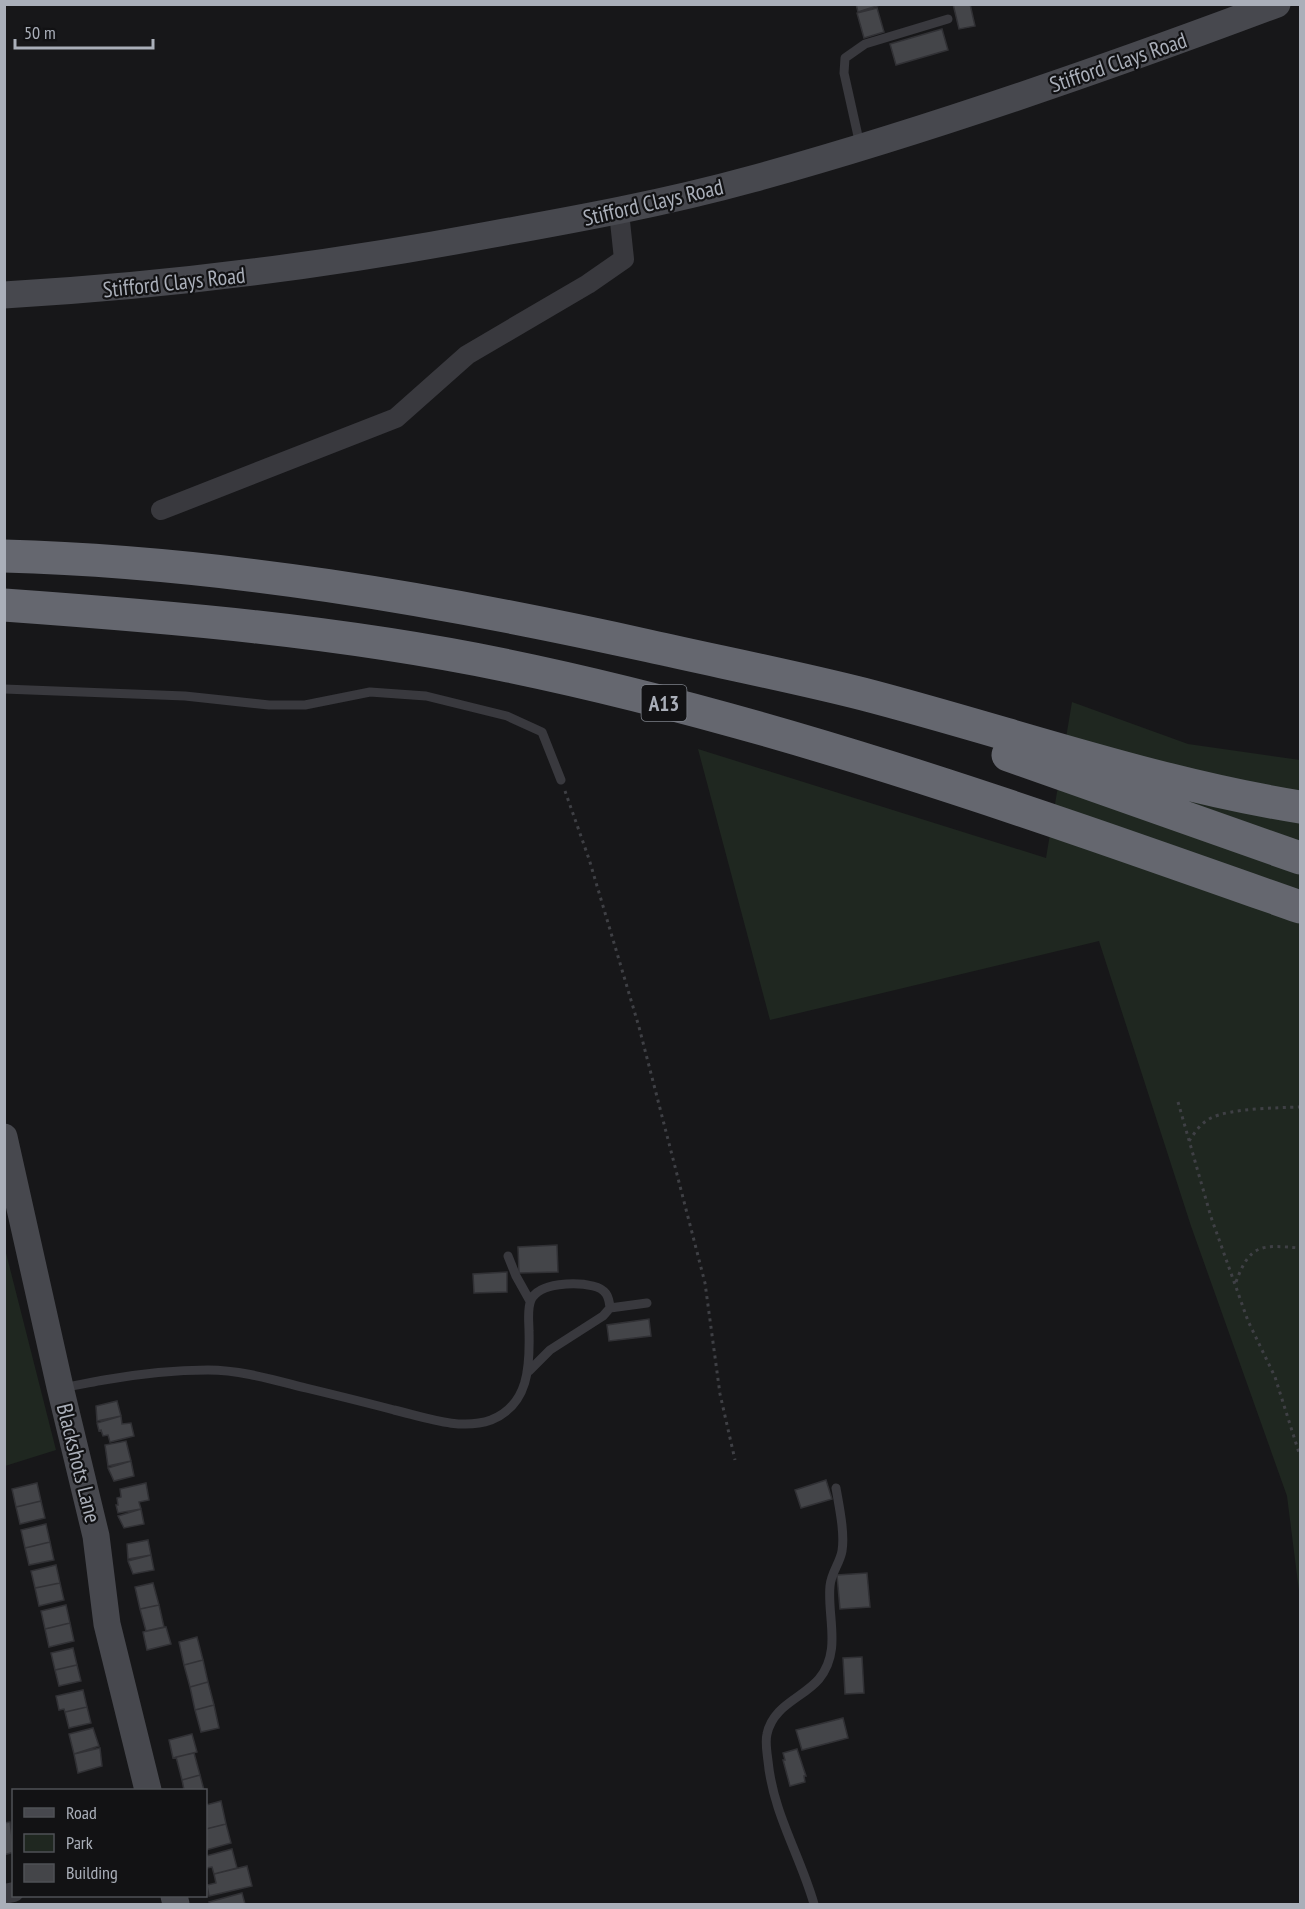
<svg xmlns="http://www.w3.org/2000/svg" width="1305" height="1909" font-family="'PT Sans Narrow',sans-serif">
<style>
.green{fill:#1f2720}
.building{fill:#444549;stroke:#313135;stroke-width:1.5}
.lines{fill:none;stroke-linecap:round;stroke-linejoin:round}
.path{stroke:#3f4045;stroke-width:3;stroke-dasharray:3 4.5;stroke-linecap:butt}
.lane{stroke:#39393e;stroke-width:9}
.street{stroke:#39393e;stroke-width:20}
.secondary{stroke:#47484e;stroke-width:27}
.highway{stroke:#65676f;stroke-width:33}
.labels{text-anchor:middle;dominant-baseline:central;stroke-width:4.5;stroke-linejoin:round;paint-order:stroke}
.shield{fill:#121214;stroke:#7c8088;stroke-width:1.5}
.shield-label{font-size:21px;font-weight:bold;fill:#aaafb9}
.street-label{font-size:22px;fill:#aaafb9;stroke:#121214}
</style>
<rect width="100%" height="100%" fill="#171719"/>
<path class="green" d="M1072 702 1188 744 1300 760V1599L1287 1496 1191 1226 1099 941 770 1020 698 749 1046 858Z
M5 1249 56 1450 5 1466H4Z"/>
<path class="building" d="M856 4H883L858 12Z
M953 4H970L975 26 959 29Z
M877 8 884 32 864 38 857 13Z
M942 29 948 50 896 65 890 44Z
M557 1245 558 1272 519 1273 518 1247Z
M507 1272V1292L474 1293 473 1274Z
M649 1319 651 1336 609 1341 607 1325Z
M117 1401 121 1416 97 1421 96 1406Z
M121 1416 122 1424 131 1423 134 1436 110 1442 108 1435 103 1436 101 1430 99 1431 97 1423Z
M126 1441 131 1461 108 1466 105 1445Z
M131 1461 134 1476 114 1481 108 1468Z
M826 1480 832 1499 801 1508 795 1490Z
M37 1483 41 1501 16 1507 12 1489Z
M146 1483 149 1500 139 1502 141 1509 118 1513 116 1505H118L117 1498 121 1497 120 1489Z
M41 1501 45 1518 20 1524 16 1507Z
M141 1509 144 1524 124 1528 118 1516Z
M46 1524 50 1542 25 1548 21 1530Z
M148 1540 151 1555 128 1559 127 1544Z
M50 1542 54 1560 29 1565 25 1548Z
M151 1555 154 1570 133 1574 128 1561Z
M56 1565 60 1583 35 1588 31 1571Z
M867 1573 870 1607 840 1609 837 1575Z
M60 1583 64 1600 39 1606 35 1588Z
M153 1583 159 1605 140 1609 135 1587Z
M66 1605 70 1623 45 1629 41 1611Z
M159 1605 164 1627 146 1631 140 1609Z
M70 1623 74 1641 49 1647 45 1629Z
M166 1627 171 1644 147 1650 143 1632Z
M197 1637 203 1660 184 1665 179 1642Z
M73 1648 77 1665 55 1670 51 1653Z
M862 1657 864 1693 845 1694 843 1658Z
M203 1660 208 1682 190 1687 184 1665Z
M77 1665 81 1681 59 1686 55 1670Z
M208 1682 214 1705 195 1710 190 1687Z
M83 1690 87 1707 65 1712 64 1709 59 1710 56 1696Z
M214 1705 219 1728 201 1732 195 1710Z
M87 1707 91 1723 69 1728 65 1712Z
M843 1718 848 1738 802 1750 796 1730Z
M93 1728 99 1746 74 1754 69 1734Z
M192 1734 197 1752 173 1758 169 1740Z
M100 1748 102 1766 78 1773 74 1754Z
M797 1749 806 1776H804L805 1782 790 1786 783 1760H785L783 1753Z
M194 1753 200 1775 182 1780 176 1757Z
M200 1775 204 1790H184L182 1780Z
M221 1801 226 1824 206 1829V1805Z
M10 1822 14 1852 4 1855V1823Z
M226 1824 231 1843 206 1850V1829Z
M232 1849 237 1868 214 1874 212 1867 206 1868V1856Z
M247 1866 252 1886 209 1896 207 1885 216 1883 214 1874Z
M242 1893 245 1904H210L209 1902Z"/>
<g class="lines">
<path class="path" d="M565 791 589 859 639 1027 705 1283 720 1394 735 1460
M1178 1102 1211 1217 1248 1321 1275 1377 1300 1456
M1189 1141C1195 1132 1201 1123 1211 1118 1231 1108 1278 1108 1300 1107
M1236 1282C1250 1243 1262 1245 1300 1248"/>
<path class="lane" d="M860 145 844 73 845 58 865 44 948 19
M4 689 185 696 269 705H305L370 692 426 696 507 716 542 732 561 780
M508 1256 516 1276 530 1301
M610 1308 647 1303
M64 1387C77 1386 91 1382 104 1380 138 1374 173 1370 208 1370 241 1370 274 1380 306 1388 335 1395 364 1402 394 1410 424 1417 460 1431 491 1420 529 1405 530 1366 529 1331 529 1322 527 1309 531 1300 539 1282 577 1282 593 1286 606 1289 609 1296 610 1308L603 1316 550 1350 529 1371
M814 1904C800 1855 773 1813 768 1761 767 1753 765 1742 767 1734 773 1705 803 1698 819 1679 842 1651 827 1617 830 1586 831 1573 840 1563 842 1551 845 1533 839 1506 836 1488"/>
<path class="street" d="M161 510 396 418 467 355 588 284 624 259 619 212
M4 1894 14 1892"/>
<path class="secondary" d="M4 295C167 286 328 265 488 235 577 219 665 203 752 179 930 130 1104 69 1277 4
M4 1137 60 1387 96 1536 107 1624 148 1790
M174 1896 176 1904"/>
<path class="highway" d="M4 556C221 562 437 599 649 646 720 662 792 676 863 694 1009 732 1152 783 1300 807
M4 605C172 617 339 631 504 665 777 721 1039 815 1300 907
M1008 755 1300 858"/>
</g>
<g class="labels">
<rect class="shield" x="641.5" y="685" width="45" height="36" rx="4.5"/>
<g class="shield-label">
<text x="664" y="703">A13</text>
</g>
<g class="street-label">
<text transform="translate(1118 62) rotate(-19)">Stifford Clays Road</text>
<text transform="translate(653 202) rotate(-13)">Stifford Clays Road</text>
<text transform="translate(174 282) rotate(-6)">Stifford Clays Road</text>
<text transform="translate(79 1463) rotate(76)">Blackshots Lane</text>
</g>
</g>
<rect width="1305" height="1909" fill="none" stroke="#aaafb9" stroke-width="12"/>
<rect x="12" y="1789" width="195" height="108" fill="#121214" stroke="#4f5156" stroke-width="1.5"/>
<rect x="24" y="1808" width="30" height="9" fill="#47484e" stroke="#4f5156" stroke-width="1.5"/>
<text x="66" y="1819" font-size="18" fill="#aaafb9">Road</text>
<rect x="24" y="1834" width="30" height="18" fill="#1f2720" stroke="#4f5156" stroke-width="1.5"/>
<text x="66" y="1849" font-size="18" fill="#aaafb9">Park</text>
<rect x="24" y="1864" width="30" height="18" fill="#444549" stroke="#4f5156" stroke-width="1.5"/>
<text x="66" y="1879" font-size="18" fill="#aaafb9">Building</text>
<path d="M15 39v9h138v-9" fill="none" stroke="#aaafb9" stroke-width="3"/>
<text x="24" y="39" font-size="18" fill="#aaafb9" stroke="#121214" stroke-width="4.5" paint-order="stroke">50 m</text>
</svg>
